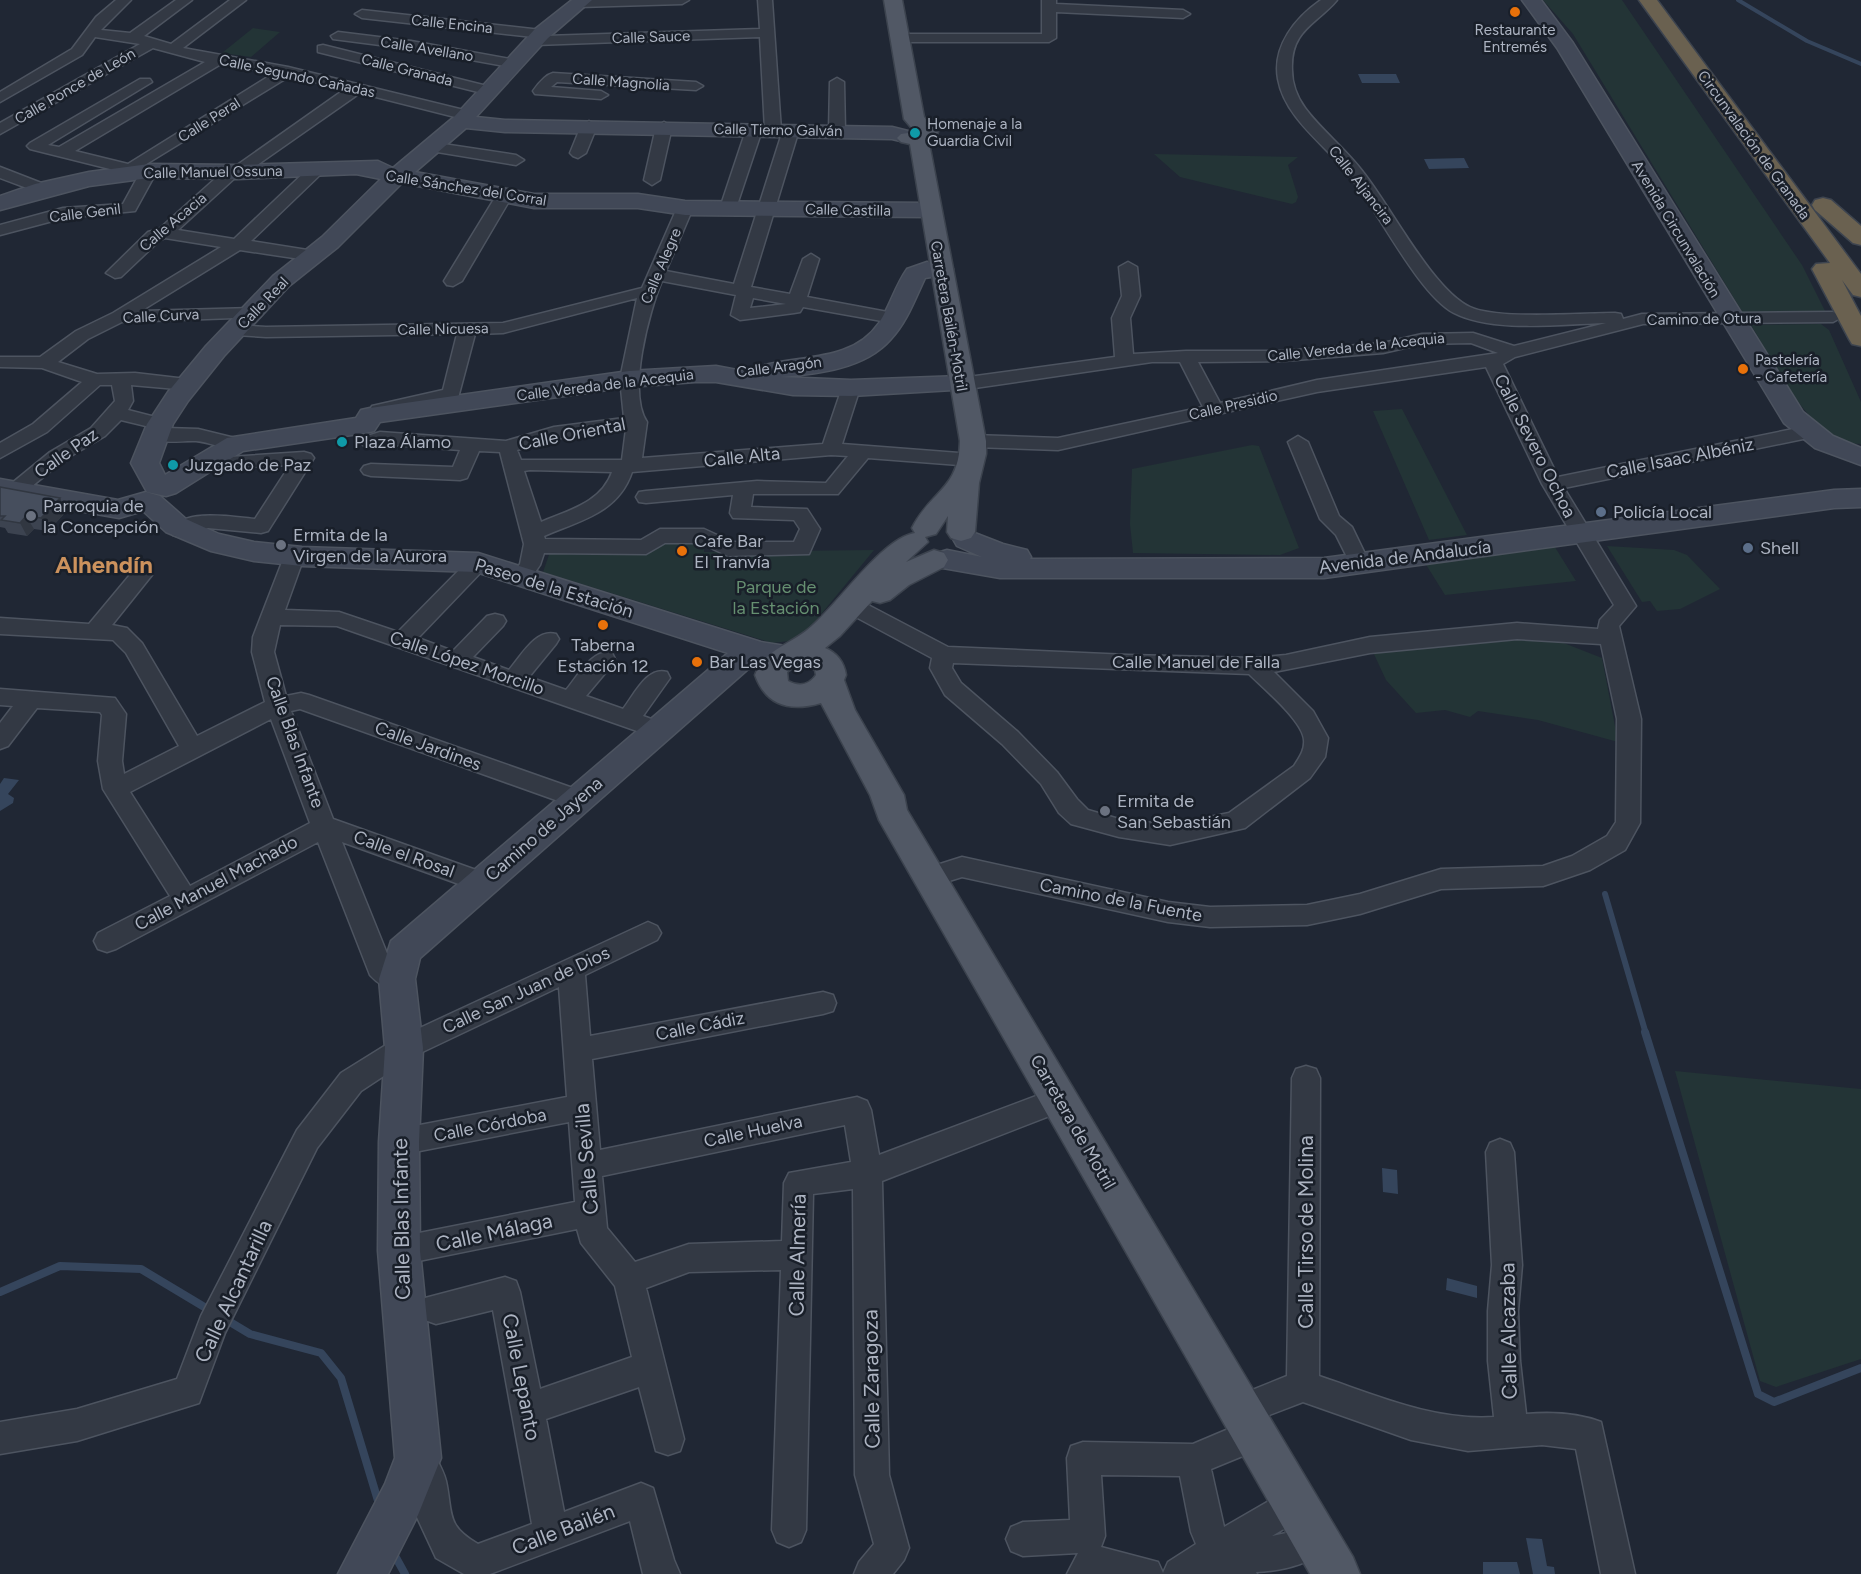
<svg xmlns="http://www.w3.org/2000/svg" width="1861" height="1574" font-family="Figtree,sans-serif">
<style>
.green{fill:#233436}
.water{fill:#35455c}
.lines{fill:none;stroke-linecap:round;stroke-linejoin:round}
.stream-far2{stroke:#35455c;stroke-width:4}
.stream-far1{stroke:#35455c;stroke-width:6}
.stream{stroke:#35455c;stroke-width:8}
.street-casing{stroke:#4d5460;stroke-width:3}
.secondary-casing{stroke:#4d5460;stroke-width:3}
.primary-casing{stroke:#3c434e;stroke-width:3}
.highway-casing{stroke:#3d444f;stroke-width:3}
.street{fill:#333944;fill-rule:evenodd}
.secondary{fill:#414857;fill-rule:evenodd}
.primary{fill:#515865;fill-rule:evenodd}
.highway{fill:#6a6150;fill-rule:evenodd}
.wall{fill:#3c4350}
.shaded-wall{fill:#313741}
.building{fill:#464e5d;stroke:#313741;stroke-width:1.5}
.food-dot{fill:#e8710a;stroke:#191f29;stroke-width:2}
.culture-dot{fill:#0f9aa8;stroke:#191f29;stroke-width:2}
.service-dot{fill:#5c6f8a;stroke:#191f29;stroke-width:2}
.worship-dot{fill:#6b7280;stroke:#191f29;stroke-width:2}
.labels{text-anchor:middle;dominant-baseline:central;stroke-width:5;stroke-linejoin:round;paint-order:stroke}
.far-street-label{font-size:15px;fill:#adb4c2;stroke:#191f29}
.far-poi-label{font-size:15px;fill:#adb4c2;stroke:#191f29;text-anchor:start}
.street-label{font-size:18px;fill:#adb4c2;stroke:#191f29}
.poi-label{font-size:18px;fill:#adb4c2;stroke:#191f29;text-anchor:start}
.park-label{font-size:18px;fill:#669071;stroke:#191f29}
.near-street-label{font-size:21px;fill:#adb4c2;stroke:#191f29}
.district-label{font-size:24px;font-weight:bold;fill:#cc925d;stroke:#191f29}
</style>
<rect width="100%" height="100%" fill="#202734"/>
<path class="green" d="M1543 0H1622L1802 265 1826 313H1743L1573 34Z
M253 28 280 32 251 57 222 53Z
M1154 154 1298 157 1288 165 1298 197 1296 202 1292 204 1180 177Z
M1821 324 1829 330 1861 402V444C1811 445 1774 362 1751 325Z
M1402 409 1467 535 1429 540 1373 411Z
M1252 445 1259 446 1299 548 1280 555 1133 553 1130 524 1132 469Z
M656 541H705L704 552 874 550 804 635 790 641 772 643 543 572 550 552H653Z
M1553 544 1576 581 1445 595 1425 563Z
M1607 546 1674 550 1687 555 1720 589 1680 609 1657 611 1650 601 1642 602Z
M1551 638 1602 658 1618 742 1538 720 1478 711 1470 717 1445 710 1416 713 1386 680 1373 652 1483 639Z
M1675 1071 1861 1089V1359L1776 1387 1760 1381Z"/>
<path class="water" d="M1358 74H1396L1400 83H1362Z
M1464 158 1469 168 1429 169 1424 159Z
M4 778 19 780 8 794 14 798 13 803 0 811V784Z
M1382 1168 1397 1170 1398 1194 1383 1192Z
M1447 1278 1477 1286V1298L1446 1290Z
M1526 1538 1542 1539 1547 1566 1554 1567 1555 1574H1533Z
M1483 1562H1517L1520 1574H1483Z"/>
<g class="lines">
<path class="stream-far2" d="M1738 0 1807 41 1861 64"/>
<path class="stream-far1" d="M1605 894 1646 1034"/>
<path class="stream" d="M1645 1032 1758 1394 1774 1402 1861 1368
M0 1292 60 1266 141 1269 211 1311
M225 1319 250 1334 321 1353 341 1378 379 1504
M394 1554 405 1574"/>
<g class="street-casing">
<path id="street" d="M116 0H131L101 30 130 33 176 0H192L144 36 171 44 230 0H246L183 48 288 67 472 112 475 115 467 120 360 93 243 175 236 177 178 230 234 239 311 166 317 164 325 169 323 172 251 241 320 252 322 256 320 260 314 261 240 250 141 311 254 308 263 313 260 317 122 322 88 339 58 362 97 374 135 373 195 380 197 384 195 388 188 390 131 385 133 401 128 410 167 420 170 424 166 428 198 429 243 440 246 444 243 448C228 452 211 442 196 441 183 440 153 446 145 434L154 428 121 420 105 436 64 460 20 496H6L3 492 6 488 50 452 91 428 115 401 112 385H100L47 432 0 458V443L33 424 82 382 42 368 0 367V357H40L76 331 113 313 221 247 165 238 160 240 121 277 115 278 106 273 148 232 159 229 226 169 233 168 345 89 290 76 130 174 30 149 27 146 30 143 140 79H150L152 82 48 145 59 147 205 62 153 48 0 134V123L140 44 95 37 82 55 0 102V92L72 49 96 17ZM221 64 274 73 128 164 75 151Z
M575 0H689L682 4 579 7 572 3Z
M758 0H772L781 130 773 135 765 130 760 37 535 45 528 41 533 37 362 18 355 14 362 10 541 30 546 31V36L760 29Z
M1042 0H1056V4L1183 10 1190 14 1183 18 1056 12V38L1049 42H900L893 38 900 34H1042Z
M1321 0H1337C1317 24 1290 30 1292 70 1292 83 1297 97 1305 108 1322 131 1346 149 1363 172 1391 207 1433 290 1470 307 1498 320 1580 313 1615 313L1621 314 1623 319 1642 314 1833 312 1842 317 1833 322 1643 324 1515 357 1503 364 1558 477 1808 426 1818 432 1808 438 1564 488 1636 606 1619 626 1641 719 1640 823 1625 850 1590 870 1543 886 1441 889 1360 914 1307 925 1210 927 1168 922 962 877 930 887 921 884 917 877 921 870 962 857 1168 902 1210 907 1307 905 1360 894 1441 869 1543 866 1572 856 1607 836 1616 822 1617 719 1601 644 1517 639 1370 653 1274 672 1313 711 1328 738 1325 757 1310 778 1245 828 1170 845 1119 837 1071 824 1059 813 1041 784 1002 744 945 695 930 668 932 658 854 616 851 611 854 606 862 604 870 606 948 647 1128 655 1255 658 1286 655 1370 637 1517 623 1598 629 1600 620 1614 605 1542 484 1486 367 1317 392 1058 450 973 447 963 441 973 435 1058 438 1203 407 1180 362H1152L961 390 952 384 961 378 1115 357 1112 318 1122 296 1119 267 1128 262 1137 267 1140 296 1130 318 1133 354 1186 351H1283L1383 343 1422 334 1473 333 1514 346 1606 323C1562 324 1492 333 1454 313 1419 295 1378 211 1350 176 1327 146 1285 119 1278 79 1272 46 1296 17 1321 0ZM1471 343 1498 353 1317 380 1220 403 1198 362 1283 361 1383 353 1422 344ZM953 663 1249 674C1262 687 1303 721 1304 740 1305 750 1299 758 1294 766L1229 813 1170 825 1119 819 1088 810 1077 799 1057 772 1018 732 961 683 952 668Z
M338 32 411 41 515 60 522 64 515 68 411 49 333 39 331 36Z
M323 45 495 88 497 91 490 95 318 52V46Z
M553 73 696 82 703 86 696 90 557 82 551 87 601 91 608 95 601 99 535 94 533 91C538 84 545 75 553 73Z
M837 78 844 82 845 131 837 136 829 131 830 82Z
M589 121 597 126 586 153 578 158 573 156 570 153 581 126Z
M664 122 672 127 660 180 652 185 644 180 656 127Z
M753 128 761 133 736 208 728 213 722 211 720 208 745 133Z
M790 128 798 133 751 287 790 294 803 259 811 254 819 259 807 297 893 313 902 318 893 323 803 307 800 312 794 313 740 320 731 315 736 295 662 281C649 311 627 393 647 422L642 458 823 444 842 388 851 382 860 388 842 444 972 454 979 456 982 460 979 464 972 466 868 458 838 494H753L751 507 807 509 820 529 809 554 728 556 700 543H665L646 554 544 553 540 565 529 581H515L511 576 520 564 524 544 500 452 479 451 467 478 460 480 371 476 364 474 361 470 364 466 371 464 453 467 460 450 381 444 368 448 358 442 361 438 380 432 506 441 554 427 624 418 620 379 637 298 503 333 475 334 458 398 379 416 372 414 370 410 372 406 443 390 457 334 266 337 236 335 227 330 236 325 266 327 503 323 642 288 677 208 685 203 693 208 666 271 734 284 782 133ZM753 298 786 304 750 308ZM626 429 622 460H521L517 450 554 439ZM831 455 848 456 826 483 757 481 646 491 639 492 636 497 639 502 646 503 733 495 730 513 733 518 794 520 800 529 794 542H732L704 529H660L641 540 545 539 544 536C581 520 618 513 632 472ZM530 470 612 472C601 503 569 510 541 522L524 471Z
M430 142 516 155 524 160 516 165 425 150 422 147Z
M149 166 157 171 135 211 64 218 0 235V225L63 208 123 204 141 171Z
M0 167 49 186 51 189 43 194 0 178Z
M504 191 512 196 462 281 453 286 447 285 444 281 496 196Z
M1298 436 1308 442 1339 516 1352 527 1367 558 1364 563H1350L1336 535 1320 519 1288 442Z
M304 452 311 454 314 458 268 531 261 533 208 528 180 537 173 535 170 530C184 508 233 517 255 519L290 465 206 469 199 467 196 463 199 459Z
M294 550 301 552 304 557 285 610 339 612 398 632 471 558H485L489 563 485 568 418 638 453 651 487 616 495 614 503 616 506 621 503 626 473 657 509 670C521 656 536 628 556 634L559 639 556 644 529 677 566 690C578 676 592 648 612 653L615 659 612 665 586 696 623 709C634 695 647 666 667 672L670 678 643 716 665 724 669 730 665 736 657 738 337 626 280 625 274 652 286 696 301 693 309 695 587 793 590 799 587 805 578 808 300 709 291 711 333 819 490 875 494 882 490 889 481 892 342 842 390 961 396 968 406 971 410 979 406 987C392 992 380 986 370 975L318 842 116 949 107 952 98 949 94 941 98 933 170 896 103 789 98 761 102 715 100 712 37 708 8 746 0 749V723L13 706 0 705V689L115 698 126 714 122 761 124 774 179 746 126 653 113 640 0 634V618L89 624 134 570H148L152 575 112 625 127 628 142 643 197 736 265 702 252 652 253 637 284 557 287 552ZM271 719 310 823 190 886 130 792Z
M648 922 657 926 661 933 657 940 585 975 590 1036 823 992 833 995 836 1003 833 1011 823 1014 592 1059 600 1150 857 1097 867 1101 871 1110 879 1155 1060 1087 1070 1090 1074 1099 1070 1108 882 1181 889 1475 909 1548 904 1560 893 1574H854L859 1562 874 1544 855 1475 853 1189 813 1194 806 1530 801 1542 789 1547 777 1542 772 1530 781 1270 689 1272 646 1288 684 1439 680 1451 668 1455 656 1451 639 1387 546 1419 564 1512 641 1483 653 1488 674 1560 680 1574H643L630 1521 490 1574H464L436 1558 415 1513 413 1482 402 1458 406 1446 418 1442 430 1446C435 1457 443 1469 446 1481 453 1513 445 1525 478 1544L532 1524 493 1310 436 1324 425 1320 421 1309 425 1298 505 1277 516 1281 520 1292 540 1389 632 1357 615 1286 581 1243 577 1229 399 1265 388 1261 384 1251 388 1241 399 1237 575 1202 569 1122 399 1155 389 1151 385 1142 389 1133 399 1129 567 1097 559 987 414 1056 361 1091 317 1148 225 1333 199 1403 77 1441 0 1454V1422L77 1409 177 1379 201 1316 297 1130 341 1073 394 1040ZM845 1125 851 1162 789 1173 784 1183 782 1241 689 1244 635 1262 607 1228 602 1176Z
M1306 1066 1316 1069 1320 1078 1319 1376C1376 1395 1433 1421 1494 1417L1488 1361V1311L1492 1265 1486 1152 1490 1143 1500 1139 1510 1143 1514 1152 1522 1265 1518 1311 1520 1361 1526 1414C1550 1412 1578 1413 1601 1422L1635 1574H1601L1576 1449 1542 1445 1468 1451 1411 1440 1303 1402 1259 1419 1267 1422 1271 1434 1267 1446 1211 1469 1224 1527 1295 1486 1307 1491 1312 1503 1307 1515 1272 1536 1291 1532 1315 1521 1327 1526 1332 1538C1322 1563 1282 1571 1256 1572L1257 1574H1067L1078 1553 1023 1556 1011 1551 1006 1539 1011 1527 1023 1522 1070 1520 1067 1458 1071 1446 1083 1442 1193 1444 1238 1425 1230 1421 1225 1410 1230 1399 1287 1376 1292 1078 1296 1069ZM1101 1475 1180 1476 1191 1532 1196 1544 1168 1562 1163 1573 1158 1562 1101 1547 1105 1536Z"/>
</g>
<g class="secondary-casing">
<path id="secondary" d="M572 0H592L548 38 476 117 505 120 892 127 912 132 916 136 912 140 905 142 892 139 505 132 466 128 415 172 534 194H638L685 201 930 203 938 205 941 210 938 215 930 217 685 215 638 208H534L402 183 338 247 289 286 224 356 188 401 173 424 159 463 165 475 227 438 356 418 361 410 370 408 629 371 716 366 764 375 761 370 765 365C804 355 853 361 879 323 890 306 895 286 907 269L927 262 949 264 953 269 949 274 925 278C915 299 907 322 891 339 865 369 817 374 780 377L851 380 961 376 970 379 974 384 970 389 851 396 793 395 716 382H695L629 387 380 422 374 431 365 433 243 451 176 493 166 496 147 492 131 463 147 424 168 392 206 346 273 276 322 237 381 179 356 174 237 179 149 178 89 186 0 210V196L35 184 89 172 149 164 237 165 378 161 393 168 454 117 534 30Z
M1522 0H1541L1573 43 1803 412 1833 436 1861 448V465L1815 448 1784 423 1557 48Z
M0 479 118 500 146 492 160 496 186 519 219 534 254 542 302 547 478 553 761 642 798 648 802 656 798 664 787 667 762 663 747 670 420 958 415 979 423 1048 419 1142 420 1251 441 1458 418 1515 388 1574H338L385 1484 395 1458 378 1251 379 1142 385 1048 379 979 391 941 728 653 476 572 302 566 254 561 211 551 166 532 143 511 119 518 0 497Z
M1861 489V507L1834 508 1324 578H1000L937 567 933 560 937 553 947 550 982 557 957 546 953 539 957 532 967 530 1003 544 1027 550 1031 557 1030 559 1324 558 1834 490Z"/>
</g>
<g class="primary-casing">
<path id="primary" d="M884 0H902L924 117 938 132 930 148 986 441V454L979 483 975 532 971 538 961 541 951 538 947 532 948 516 936 534 925 537 928 542 906 562 934 550 944 553 948 560 944 567 909 585 890 600 880 603 872 601 840 636 825 648C837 653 844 662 846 675L844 680 855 710 904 795 907 810 1353 1557 1360 1574H1310L879 820 870 795 821 703C790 712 766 706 755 675 764 651 786 646 806 631 836 608 881 538 915 533L912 528C931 490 959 490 960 441L910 144 901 142 897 138 901 134 915 132 904 119ZM805 664 815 670 816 675C809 685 799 687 788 681L787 672 795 666Z"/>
</g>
<g class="highway-casing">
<path id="highway" d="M1639 0H1657L1861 274V297L1853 295 1842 280 1861 316V346L1852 344 1849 339 1812 269 1816 264 1830 263Z
M1823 198 1831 200 1861 226V245L1853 243 1815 210 1812 205 1815 200Z"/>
</g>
<use href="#street" class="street"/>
<use href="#secondary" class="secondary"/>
<use href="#primary" class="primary"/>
<use href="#highway" class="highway"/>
</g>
<path class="wall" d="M0 487 67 511 48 531 34 529 27 536 8 533 5 528 0 527Z"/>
<path class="shaded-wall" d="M60 498 67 511 48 531 41 518Z
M26 516 34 529 27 536 20 523Z"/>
<path class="building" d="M0 487 60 498 41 518 26 516 20 523 1 520 5 516H0Z"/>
<g class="food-dot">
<circle cx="1515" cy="12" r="6"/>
<circle cx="1743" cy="369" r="6"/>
<circle cx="682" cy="551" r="6"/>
<circle cx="603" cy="625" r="6"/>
<circle cx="697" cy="662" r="6"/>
</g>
<g class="culture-dot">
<circle cx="915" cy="133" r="6"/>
<circle cx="342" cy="442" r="6"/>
<circle cx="173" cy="465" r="6"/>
</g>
<g class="service-dot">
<circle cx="1601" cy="512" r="6"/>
<circle cx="1748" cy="548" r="6"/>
</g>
<g class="worship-dot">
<circle cx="31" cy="516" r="6"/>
<circle cx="281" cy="545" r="6"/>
<circle cx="1105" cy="811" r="6"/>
</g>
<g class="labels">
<g class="far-street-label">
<text transform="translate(452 24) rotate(6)">Calle Encina</text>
<text transform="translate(651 37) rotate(-2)">Calle Sauce</text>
<text transform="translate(427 49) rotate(9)">Calle Avellano</text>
<text transform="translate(407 70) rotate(14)">Calle Granada</text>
<text transform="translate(297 76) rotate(12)">Calle Segundo Cañadas</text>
<text transform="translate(621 82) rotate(4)">Calle Magnolia</text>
<text transform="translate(75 86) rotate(-30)">Calle Ponce de León</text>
<text transform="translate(209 120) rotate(-32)">Calle Peral</text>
<text transform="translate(778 130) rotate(1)">Calle Tierno Galván</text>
<text transform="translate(1754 145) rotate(54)">Circunvalación de Granada</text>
<text transform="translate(213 172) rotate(-1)">Calle Manuel Ossuna</text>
<text transform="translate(1361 185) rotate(52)">Calle Aljancira</text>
<text transform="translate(466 188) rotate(9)">Calle Sánchez del Corral</text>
<text transform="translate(848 210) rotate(1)">Calle Castilla</text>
<text transform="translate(85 213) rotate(-7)">Calle Genil</text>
<text transform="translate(173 222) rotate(-40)">Calle Acacia</text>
<text transform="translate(1676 229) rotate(59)">Avenida Circunvalación</text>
<text transform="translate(661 266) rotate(-67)">Calle Alegre</text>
<text transform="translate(263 303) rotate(-46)">Calle Real</text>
<text transform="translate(161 316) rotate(-3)">Calle Curva</text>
<text transform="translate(949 316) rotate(80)">Carretera Bailén-Motril</text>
<text transform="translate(1704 319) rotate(-1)">Camino de Otura</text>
<text transform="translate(443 329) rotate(-1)">Calle Nicuesa</text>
<text transform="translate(1356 347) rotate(-6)">Calle Vereda de la Acequia</text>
<text transform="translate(779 367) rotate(-7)">Calle Aragón</text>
<text transform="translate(605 385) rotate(-7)">Calle Vereda de la Acequia</text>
<text transform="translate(1233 405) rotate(-13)">Calle Presidio</text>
</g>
<g class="far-poi-label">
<text x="1515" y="30" text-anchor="middle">Restaurante<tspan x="1515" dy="17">Entremés</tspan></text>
<text x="927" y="124">Homenaje a la<tspan x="927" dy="17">Guardia Civil</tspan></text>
<text x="1755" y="360">Pastelería<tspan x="1755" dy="17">- Cafetería</tspan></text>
</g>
<g class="street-label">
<text transform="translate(572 434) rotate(-11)">Calle Oriental</text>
<text transform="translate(1535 446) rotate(63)">Calle Severo Ochoa</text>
<text transform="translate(66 453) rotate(-35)">Calle Paz</text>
<text transform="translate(742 457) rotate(-6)">Calle Alta</text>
<text transform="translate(1680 458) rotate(-11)">Calle Isaac Albéniz</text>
<text transform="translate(1405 557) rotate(-7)">Avenida de Andalucía</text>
<text transform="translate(554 588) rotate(17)">Paseo de la Estación</text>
<text x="1196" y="662">Calle Manuel de Falla</text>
<text transform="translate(467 663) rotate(19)">Calle López Morcillo</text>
<text transform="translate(295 742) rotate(70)">Calle Blas Infante</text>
<text transform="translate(428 746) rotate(20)">Calle Jardines</text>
<text transform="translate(544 829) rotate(-41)">Camino de Jayena</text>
<text transform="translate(404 854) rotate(20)">Calle el Rosal</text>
<text transform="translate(216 883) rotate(-28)">Calle Manuel Machado</text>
<text transform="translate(1121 900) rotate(11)">Camino de la Fuente</text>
<text transform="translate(526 990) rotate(-25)">Calle San Juan de Dios</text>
<text transform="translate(700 1026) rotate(-11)">Calle Cádiz</text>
<text transform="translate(1073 1122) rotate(60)">Carretera de Motril</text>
<text transform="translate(490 1125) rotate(-11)">Calle Córdoba</text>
<text transform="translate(753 1131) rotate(-12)">Calle Huelva</text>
</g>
<g class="poi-label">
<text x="354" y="442">Plaza Álamo</text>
<text x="185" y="465">Juzgado de Paz</text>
<text x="43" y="506">Parroquia de<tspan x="43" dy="21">la Concepción</tspan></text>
<text x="1613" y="512">Policía Local</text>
<text x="293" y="535">Ermita de la<tspan x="293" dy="21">Virgen de la Aurora</tspan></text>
<text x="694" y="541">Cafe Bar<tspan x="694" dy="21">El Tranvía</tspan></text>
<text x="1760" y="548">Shell</text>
<text x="603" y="645" text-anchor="middle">Taberna<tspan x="603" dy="21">Estación 12</tspan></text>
<text x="709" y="662">Bar Las Vegas</text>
<text x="1117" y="801">Ermita de<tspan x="1117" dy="21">San Sebastián</tspan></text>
</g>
<g class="park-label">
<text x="776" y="587">Parque de<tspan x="776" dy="21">la Estación</tspan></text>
</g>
<g class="near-street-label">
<text transform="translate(586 1159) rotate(-95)">Calle Sevilla</text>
<text transform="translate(401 1219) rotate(-91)">Calle Blas Infante</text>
<text transform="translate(494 1232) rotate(-12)">Calle Málaga</text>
<text transform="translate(1305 1232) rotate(-90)">Calle Tirso de Molina</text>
<text transform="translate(797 1255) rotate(-89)">Calle Almería</text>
<text transform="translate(233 1291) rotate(-65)">Calle Alcantarilla</text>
<text transform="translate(1508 1331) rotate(-91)">Calle Alcazaba</text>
<text transform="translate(522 1377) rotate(79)">Calle Lepanto</text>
<text transform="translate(871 1379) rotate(-91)">Calle Zaragoza</text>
<text transform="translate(563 1529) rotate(-21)">Calle Bailén</text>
</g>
<g class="district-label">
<text x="104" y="564">Alhendín</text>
</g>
</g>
</svg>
